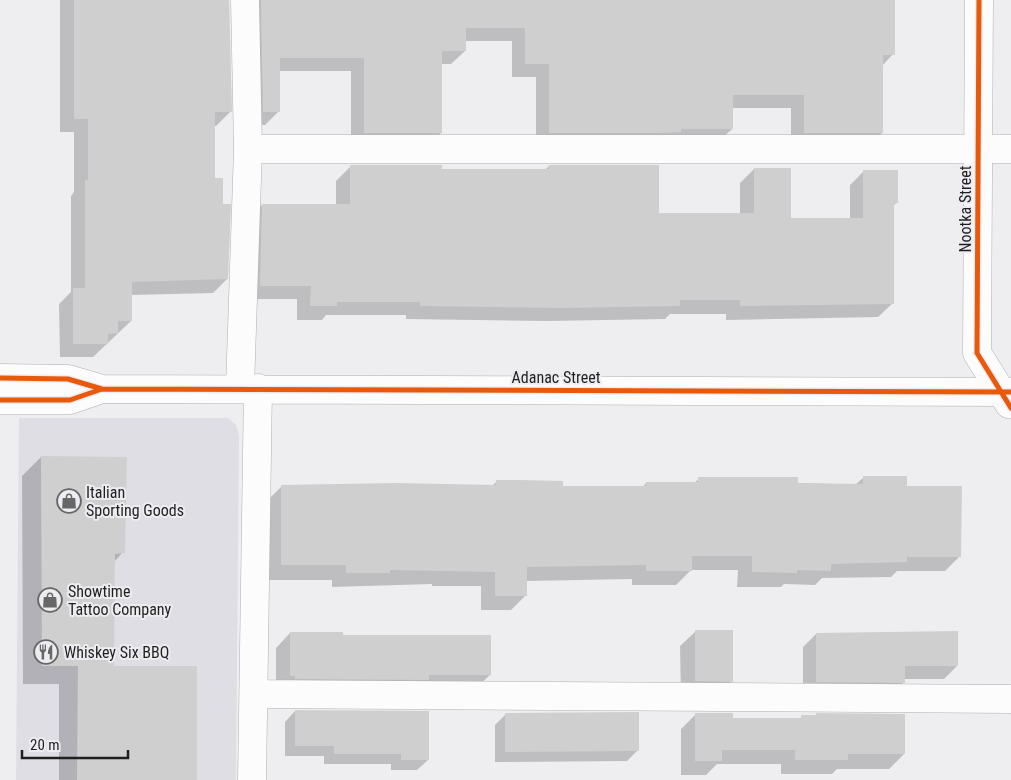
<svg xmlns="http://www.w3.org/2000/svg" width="1011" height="780" font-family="'Roboto Condensed',sans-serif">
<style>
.built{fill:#dfdee5}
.shadow{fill:#0003}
.building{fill:#d0cfd0}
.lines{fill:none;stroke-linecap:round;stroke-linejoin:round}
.minor-casing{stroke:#b0b0b1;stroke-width:29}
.minor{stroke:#fcfcfd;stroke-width:28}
.cycleway-casing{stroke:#edecf0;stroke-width:8}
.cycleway{stroke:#e8590c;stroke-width:5}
.labels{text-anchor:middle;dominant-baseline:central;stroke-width:4;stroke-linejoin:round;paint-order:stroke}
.street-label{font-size:16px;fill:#1f1f20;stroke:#edecf0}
.poi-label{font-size:16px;fill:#1f1f20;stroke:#edecf0;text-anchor:start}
</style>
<rect width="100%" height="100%" fill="#eeedef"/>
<path class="built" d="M19 418H228L236 425 239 436 236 780H16Z"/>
<path class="shadow" d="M60 0H229L230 112 216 126H213V179L227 279 213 293 131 295V321L93 357H60L59 304 71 292V196L74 192V132H60Z
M256 0H894L893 54 882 66V133L868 146H791V108H732V129L718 142 536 146V77H512V41H465V51L451 64H441V133L428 146H351V71H278V112L265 125H250Z
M549 166 658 214H740V183L754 169 790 220H850V185L864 171 896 203 893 206V303L878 317 726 320V314H670L665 319 547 321 406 319V315H326L322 320H297V299H247L248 220 262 205H336V181L350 167 441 170H545Z
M41 457 123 552 113 563V668L195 780H59V684H23L22 476Z
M863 478 906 487 960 556 945 571H897L891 577 822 578 815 585 784 584 781 587H737L738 570H691L676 585H632V579L526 581 525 596 511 610H481V586H432V584L332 587V580H267V501L282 486H492L497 481 562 488H642L646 483H694L699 479 855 485Z
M695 632 732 681 717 696H681L680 646Z
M290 633 342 636 490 675 475 689 276 690V648Z
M816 634 957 666 944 679H904V682L891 695H803V647Z
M295 711 428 760 417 770H391V764H324V756H285V722Z
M506 714 638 750 627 761 495 762V725Z
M696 714 732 719H799L816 715 904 754 889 769H837L832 774H781V764H717L706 775H681V729Z"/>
<path class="building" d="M74 0H229L232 112H215V178H223V204H231L228 279 132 282V321H118V333L108 334V344H73V288H85V180H88V119H74Z
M261 0H895V55H883V133H804V95H733V129H681V132L659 133H549V64H525V28H466V51H442V133H364V58H280V112H263Z
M350 165H442V169H549V165H659V213H754V168H791V218H863V170H898V203H894V304L740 306V300H680V306L562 308 420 306V302H337V306H310L311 286H260L262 204H350Z
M41 456 127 457 125 553 115 554 114 666H197V780H77L78 666H42Z
M863 476H907V486H962L961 557H907V562L831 564V571L797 570V573L752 572V556H692V571H646V565L527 567V596H495V572L390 570V573H346V565H281V485L396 483 496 485V480H519L563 481V486H646V482H698V477H798V483L863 484Z
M695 630H733V682L695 681Z
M958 631V666H905V683L816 682V633Z
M290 632H343V635H491V675H429V680L295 679V676H290Z
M295 710 429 711V760H401V754H334V746H295Z
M639 712V751L505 752V713Z
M695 713H733V718H801V715H816V713L905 714V754H848V760H795V750H722V761H695Z"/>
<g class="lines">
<g class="minor-casing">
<path id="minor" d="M979 0 977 353 1009 404
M248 149H1011
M0 378 68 379 102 389 1011 392
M240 388 248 149 245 0
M0 400H70L102 389
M254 694 1011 699
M252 780 258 388"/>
</g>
<use href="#minor" class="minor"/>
<g class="cycleway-casing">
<path id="cycleway" d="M979 0 977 353 1011 408
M0 378 68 379 102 389 1011 392
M0 400H70L102 389"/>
</g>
<use href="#cycleway" class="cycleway"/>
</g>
<defs>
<g id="shop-ring" transform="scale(1.25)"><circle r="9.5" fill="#edecf0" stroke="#676768" stroke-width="1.5"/><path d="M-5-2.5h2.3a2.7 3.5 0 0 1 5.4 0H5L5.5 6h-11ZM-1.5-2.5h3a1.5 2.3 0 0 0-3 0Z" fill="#676768"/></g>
<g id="restaurant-ring" transform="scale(1.25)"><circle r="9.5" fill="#edecf0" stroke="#676768" stroke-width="1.5"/><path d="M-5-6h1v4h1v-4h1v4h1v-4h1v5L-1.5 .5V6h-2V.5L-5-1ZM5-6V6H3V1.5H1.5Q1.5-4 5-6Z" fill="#676768"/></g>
</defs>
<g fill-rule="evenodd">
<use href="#shop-ring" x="69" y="501"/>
<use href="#shop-ring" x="50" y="600"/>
<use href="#restaurant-ring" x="46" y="652"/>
</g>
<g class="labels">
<g class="street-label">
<text transform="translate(965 209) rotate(-90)">Nootka Street</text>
<text x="556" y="377">Adanac Street</text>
</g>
<g class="poi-label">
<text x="86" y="492">Italian<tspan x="86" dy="18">Sporting Goods</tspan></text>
<text x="68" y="591">Showtime<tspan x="68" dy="18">Tattoo Company</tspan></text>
<text x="64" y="652">Whiskey Six BBQ</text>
</g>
</g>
<path d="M22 750v8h106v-8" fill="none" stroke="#1f1f20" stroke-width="2.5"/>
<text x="30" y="750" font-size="15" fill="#1f1f20" stroke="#edecf0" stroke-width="4" paint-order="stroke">20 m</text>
</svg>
